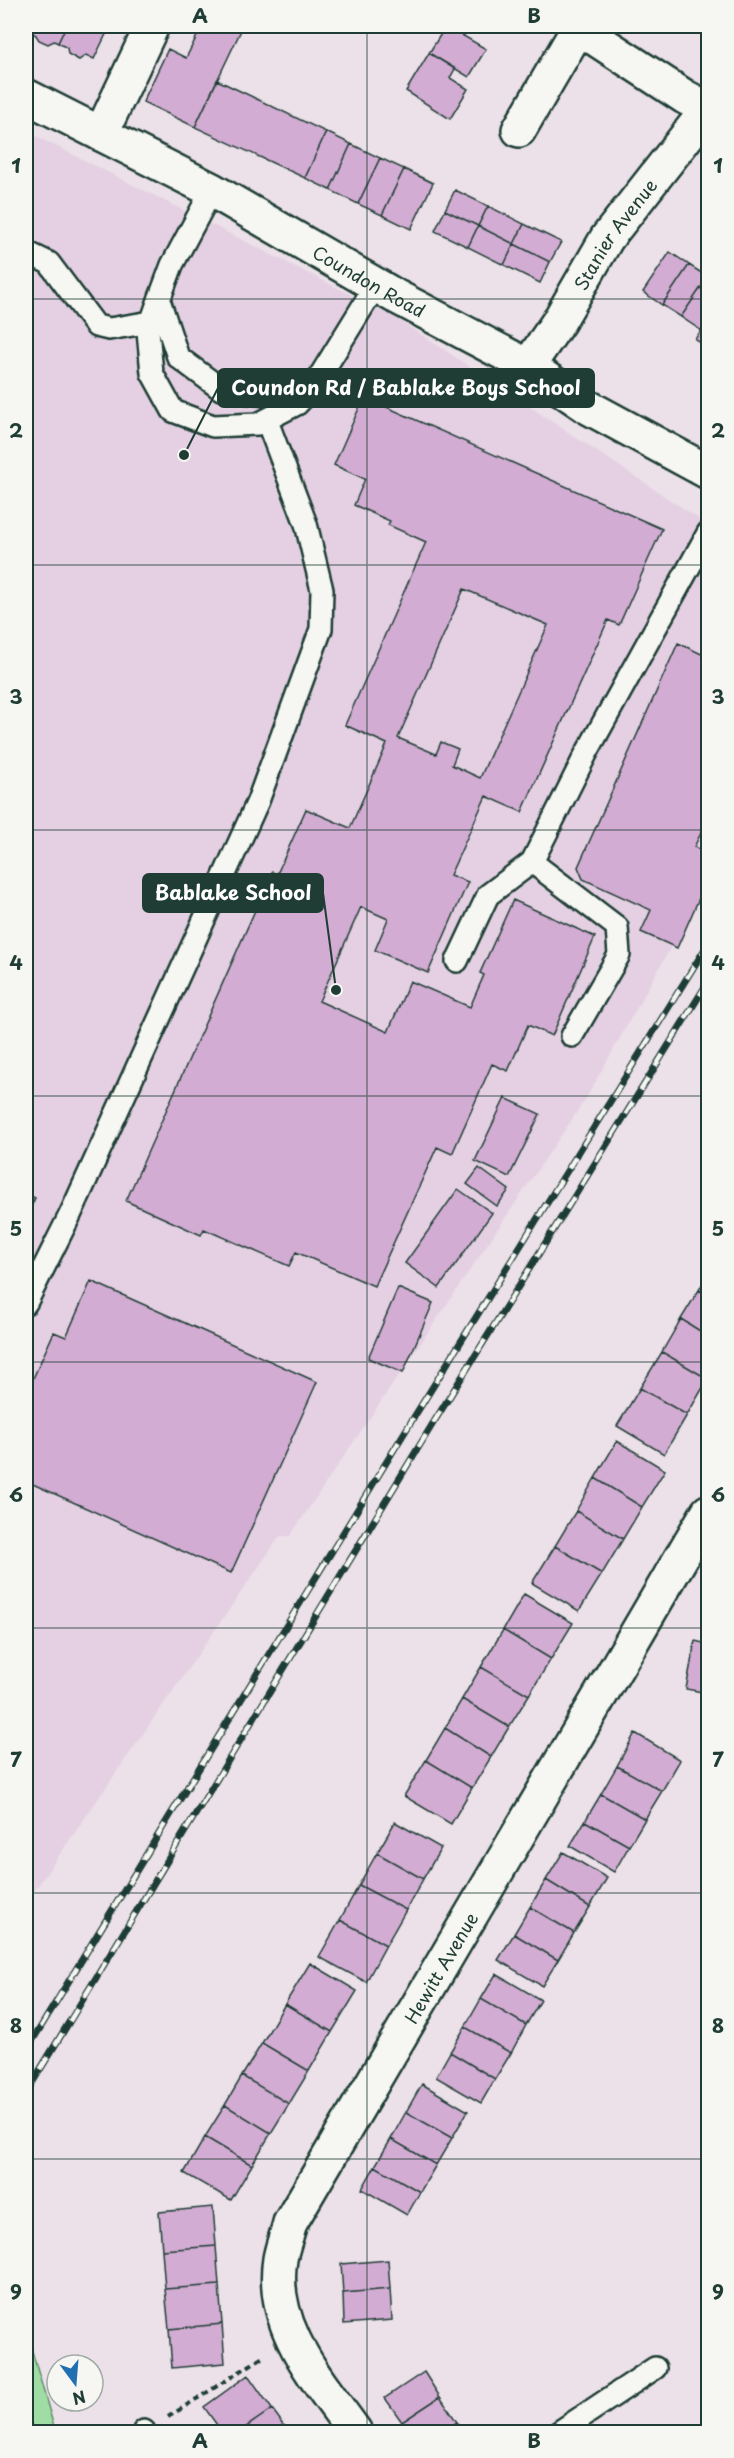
<svg xmlns="http://www.w3.org/2000/svg" width="734" height="2458" font-family="'Playpen Sans',sans-serif">
<style>
.built{fill:#e4d0e2}
.green{fill:#a0dda4;stroke:#608d6c;stroke-width:1.5}
.building{fill:#d3acd3;stroke:#1f3d34;stroke-width:1.5;fill-rule:evenodd}
.lines{fill:none;stroke-linecap:round;stroke-linejoin:round}
.service-casing{stroke:#1f3d34;stroke-width:26}
.minor-casing{stroke:#1f3d34;stroke-width:38}
.tertiary-casing{stroke:#1f3d34;stroke-width:38}
.path{stroke:#1f3d34;stroke-width:4;stroke-dasharray:6 4.5;stroke-linecap:butt}
.service{stroke:#f6f6f2;stroke-width:21}
.minor{stroke:#f6f6f2;stroke-width:33}
.tertiary{stroke:#f6f6f2;stroke-width:33}
.rail-casing{stroke:#1f3d34;stroke-width:7}
.rail{stroke:#f6f6f2;stroke-width:4.5;stroke-dasharray:14;stroke-linecap:butt}
.grid{fill:none;stroke:#1f3d34;stroke-width:1.5;stroke-opacity:0.55}
.labels{text-anchor:middle;dominant-baseline:central;stroke-width:6;stroke-linejoin:round;paint-order:stroke}
.street-label{font-size:18px;fill:#1f3d34;stroke:#f6f6f2}
.leader{fill:none;stroke:#1f3d34;stroke-width:2}
.callout-dot{fill:#1f3d34;stroke:#f6f6f2;stroke-width:2}
.callout{fill:#1f3d34;stroke:#1f3d34;stroke-width:2}
.callout-label{font-size:20px;text-anchor:middle;font-weight:bold;fill:#fff}
.neatline{fill:none;stroke:#1f3d34;stroke-width:2}
.grid-label{font-size:20px;text-anchor:middle;font-weight:bold;fill:#1f3d34}
</style>
<rect width="100%" height="100%" fill="#ece0e9"/>
<filter id="ink" filterUnits="userSpaceOnUse"><feTurbulence type="fractalNoise" baseFrequency=".0167" numOctaves="2"/><feDisplacementMap in="SourceGraphic" scale="12" xChannelSelector="R" yChannelSelector="G"/><feConvolveMatrix kernelMatrix="1 2 1 2 8 2 1 2 1" color-interpolation-filters="sRGB"/></filter>
<g filter="url(#ink)">
<path class="built" d="M34 135 393 316 708 525V881L585 1100 290 1536H280L26 1903V152Z"/>
<path class="green" d="M26 2330 54 2427 79 2432H26Z"/>
<path class="building" d="M31 26H66L58 43 54 41 48 44 39 40 36 35 29 31Z
M66 26H110L94 59 86 55 79 60 68 54 67 48 58 43Z
M202 26H243L195 127 143 102 168 49 186 58Z
M438 26H465L460 34 486 49 469 77 429 53 444 29Z
M429 53 455 69 450 78 468 89 450 119 406 91Z
M217 80 326 132 305 178 195 127Z
M326 132 351 144 330 190 305 178Z
M351 144 380 158 358 204 330 190Z
M380 158 404 169 382 215 358 204Z
M404 169 433 183 411 229 382 215Z
M455 190 488 206 478 226 445 210Z
M488 206 524 224 514 244 478 226Z
M445 210 478 226 468 247 435 231Z
M524 224 561 242 550 262 514 244Z
M478 226 514 244 504 265 468 247Z
M514 244 550 262 540 283 504 265Z
M670 252 689 265 662 305 643 292Z
M689 265 708 277 681 317 662 305Z
M708 277V321L702 331 681 317Z
M708 321V348L695 339Z
M364 397 662 529 619 625 608 620 522 812 486 796 450 875 468 882 428 973 375 950 388 919 361 907 319 1001 388 1032 410 981 470 1007 484 975 480 973 513 900 595 937 552 1036 528 1025 508 1071 492 1064 452 1154 437 1147 374 1286 296 1252 289 1266 204 1229 201 1235 126 1201 272 872 277 874 306 809 350 828 387 744 345 725 426 542 388 525 390 521 354 505 365 479 334 465ZM464 589 548 625 480 778 452 765 458 749 441 742 436 754 398 738Z
M678 643 708 657V819L694 847 708 853V878L677 948 641 932 651 910 583 879 578 867Z
M505 1098 540 1114 509 1177 475 1161Z
M479 1168 509 1190 497 1206 467 1184Z
M458 1189 492 1213 439 1288 405 1263Z
M26 1194 35 1198 26 1219Z
M708 1274V1295L699 1290Z
M91 1281 317 1382 231 1573 26 1481V1424L30 1413 26 1410V1394L54 1332 66 1337Z
M398 1288 433 1303 403 1373 368 1358Z
M699 1290 708 1295V1336L681 1319Z
M681 1319 708 1336V1379L662 1352Z
M662 1352 708 1379 687 1415 640 1388Z
M640 1388 687 1415 664 1454 617 1426Z
M617 1441 665 1470 642 1507 595 1478Z
M595 1478 642 1507 623 1539 576 1511Z
M576 1511 623 1539 602 1574 555 1546Z
M555 1546 602 1574 579 1611 532 1583Z
M524 1594 573 1623 551 1659 503 1630Z
M503 1630 551 1659 529 1695 481 1667Z
M695 1641 708 1644V1693L686 1689Z
M481 1667 529 1695 509 1727 462 1699Z
M462 1699 509 1727 491 1757 445 1728Z
M445 1728 491 1757 472 1788 426 1760Z
M635 1733 680 1760 662 1791 617 1766Z
M426 1760 472 1788 451 1824 404 1796Z
M617 1766 662 1791 645 1819 601 1794Z
M601 1794 645 1819 629 1846 585 1821Z
M585 1821 629 1846 614 1872 570 1846Z
M395 1822 441 1848 423 1879 377 1853Z
M563 1852 607 1878 590 1907 546 1880Z
M377 1853 423 1879 406 1910 359 1885Z
M546 1880 590 1907 574 1933 530 1907Z
M359 1885 406 1910 386 1945 340 1920Z
M530 1907 574 1933 558 1960 514 1934Z
M340 1920 386 1945 366 1982 319 1957Z
M514 1934 558 1960 542 1986 498 1960Z
M310 1963 357 1991 332 2032 285 2004Z
M496 1974 541 2000 526 2025 481 1999Z
M481 1999 526 2025 511 2053 465 2027Z
M285 2004 332 2032 309 2071 262 2043Z
M465 2027 511 2053 495 2079 450 2052Z
M262 2043 309 2071 289 2104 242 2076Z
M450 2052 495 2079 481 2103 436 2077Z
M242 2076 289 2104 271 2133 225 2105Z
M422 2084 468 2111 452 2138 406 2112Z
M225 2105 271 2133 252 2165 205 2137Z
M406 2112 452 2138 436 2165 391 2139Z
M205 2137 252 2165 231 2200 184 2173Z
M391 2139 436 2165 420 2192 375 2166Z
M375 2166 420 2192 407 2215 362 2189Z
M213 2207 216 2246 162 2250 159 2212Z
M216 2246 219 2285 165 2289 162 2250Z
M388 2260 390 2289 343 2293 341 2264Z
M219 2285 222 2324 169 2329 165 2289Z
M390 2289 392 2320 344 2324 343 2293Z
M222 2324 225 2363 172 2368 169 2329Z
M424 2372 440 2397 402 2422 385 2398Z
M248 2375 272 2409 239 2432H222L204 2407Z
M440 2397 457 2422 442 2432H409L402 2422Z
M272 2409 289 2432H239Z
M457 2422 465 2432H442Z"/>
<g class="lines">
<g class="service-casing">
<path id="service" d="M212 190 172 265 159 300 178 357 221 389 275 396 315 384 376 285
M26 252 49 263 96 326 109 329 151 322
M159 300 148 331 152 373 173 411 213 426 258 424 297 404 313 387
M532 862 617 927 619 955 572 1036
M457 961 488 895 532 862 586 754 708 533
M26 1303 71 1213 258 801 321 629 322 590 306 524 267 421
M144 2431V2432
M559 2432 655 2368"/>
</g>
<g class="minor-casing">
<g id="minor">
<path d="M519 130 579 27"/>
<path d="M101 134 152 26"/>
<path id="s1" d="M528 366 559 321 607 238 708 109 685 97 576 26"/>
<path id="s2" d="M355 2432C319 2381 269 2327 280 2259 282 2247 287 2235 290 2223L708 1512"/>
</g>
</g>
<g class="tertiary-casing">
<g id="tertiary">
<path id="s3" d="M26 96 212 190 395 296 528 366 588 407 708 472"/>
</g>
</g>
<path class="path" d="M26 2412 32 2432
M168 2417 263 2357"/>
<use href="#service" class="service"/>
<use href="#minor" class="minor"/>
<use href="#tertiary" class="tertiary"/>
<g class="rail-casing">
<path id="rail" d="M26 2051 414 1417 708 944
M26 2093 432 1425 708 982"/>
</g>
<use href="#rail" class="rail"/>
</g>
</g>
<path class="grid" d="M367 26V2432M26 299H708M26 565H708M26 830H708M26 1096H708M26 1362H708M26 1628H708M26 1893H708M26 2159H708"/>
<g class="labels">
<g class="street-label">
<text stroke="none"><textPath href="#s1" startOffset="158">Stanier Avenue</textPath></text>
<text stroke="none"><textPath href="#s3" startOffset="390">Coundon Road</textPath></text>
<text stroke="none"><textPath href="#s2" startOffset="528">Hewitt Avenue</textPath></text>
</g>
</g>
<path class="leader" d="M184 455L218 388M336 990L323 893"/>
<g class="callout-dot">
<circle cx="184" cy="455" r="6"/>
<circle cx="336" cy="990" r="6"/>
</g>
<g class="callout">
<rect x="218" y="369" width="376" height="38" rx="6"/>
<rect x="143" y="874" width="180" height="38" rx="6"/>
</g>
<g class="callout-label">
<text x="406" y="395">Coundon Rd / Bablake Boys School</text>
<text x="233" y="900">Bablake School</text>
</g>
<rect width="734" height="2458" fill="none" stroke="#f6f6f2" stroke-width="66"/>
<g transform="translate(75 2383) rotate(164)"><circle r="28" fill="#f6f6f2" stroke="#a0aca6" stroke-width="1.5"/>
<path d="M0-4.5L10 22L0 15L-10 22Z" fill="#1f6fb2"/>
<text y="-9" font-size="16" font-weight="bold" text-anchor="middle" fill="#1f3d34">N</text>
</g>
<rect x="33" y="33" width="668" height="2392" class="neatline"/>
<g class="grid-label">
<text x="200" y="23">A</text>
<text x="534" y="23">B</text>
<text x="16" y="173">1</text>
<text x="718" y="173">1</text>
<text x="16" y="438">2</text>
<text x="718" y="438">2</text>
<text x="16" y="704">3</text>
<text x="718" y="704">3</text>
<text x="16" y="970">4</text>
<text x="718" y="970">4</text>
<text x="16" y="1236">5</text>
<text x="718" y="1236">5</text>
<text x="16" y="1502">6</text>
<text x="718" y="1502">6</text>
<text x="16" y="1767">7</text>
<text x="718" y="1767">7</text>
<text x="16" y="2033">8</text>
<text x="718" y="2033">8</text>
<text x="16" y="2299">9</text>
<text x="718" y="2299">9</text>
<text x="200" y="2448">A</text>
<text x="534" y="2448">B</text>
</g>
</svg>
